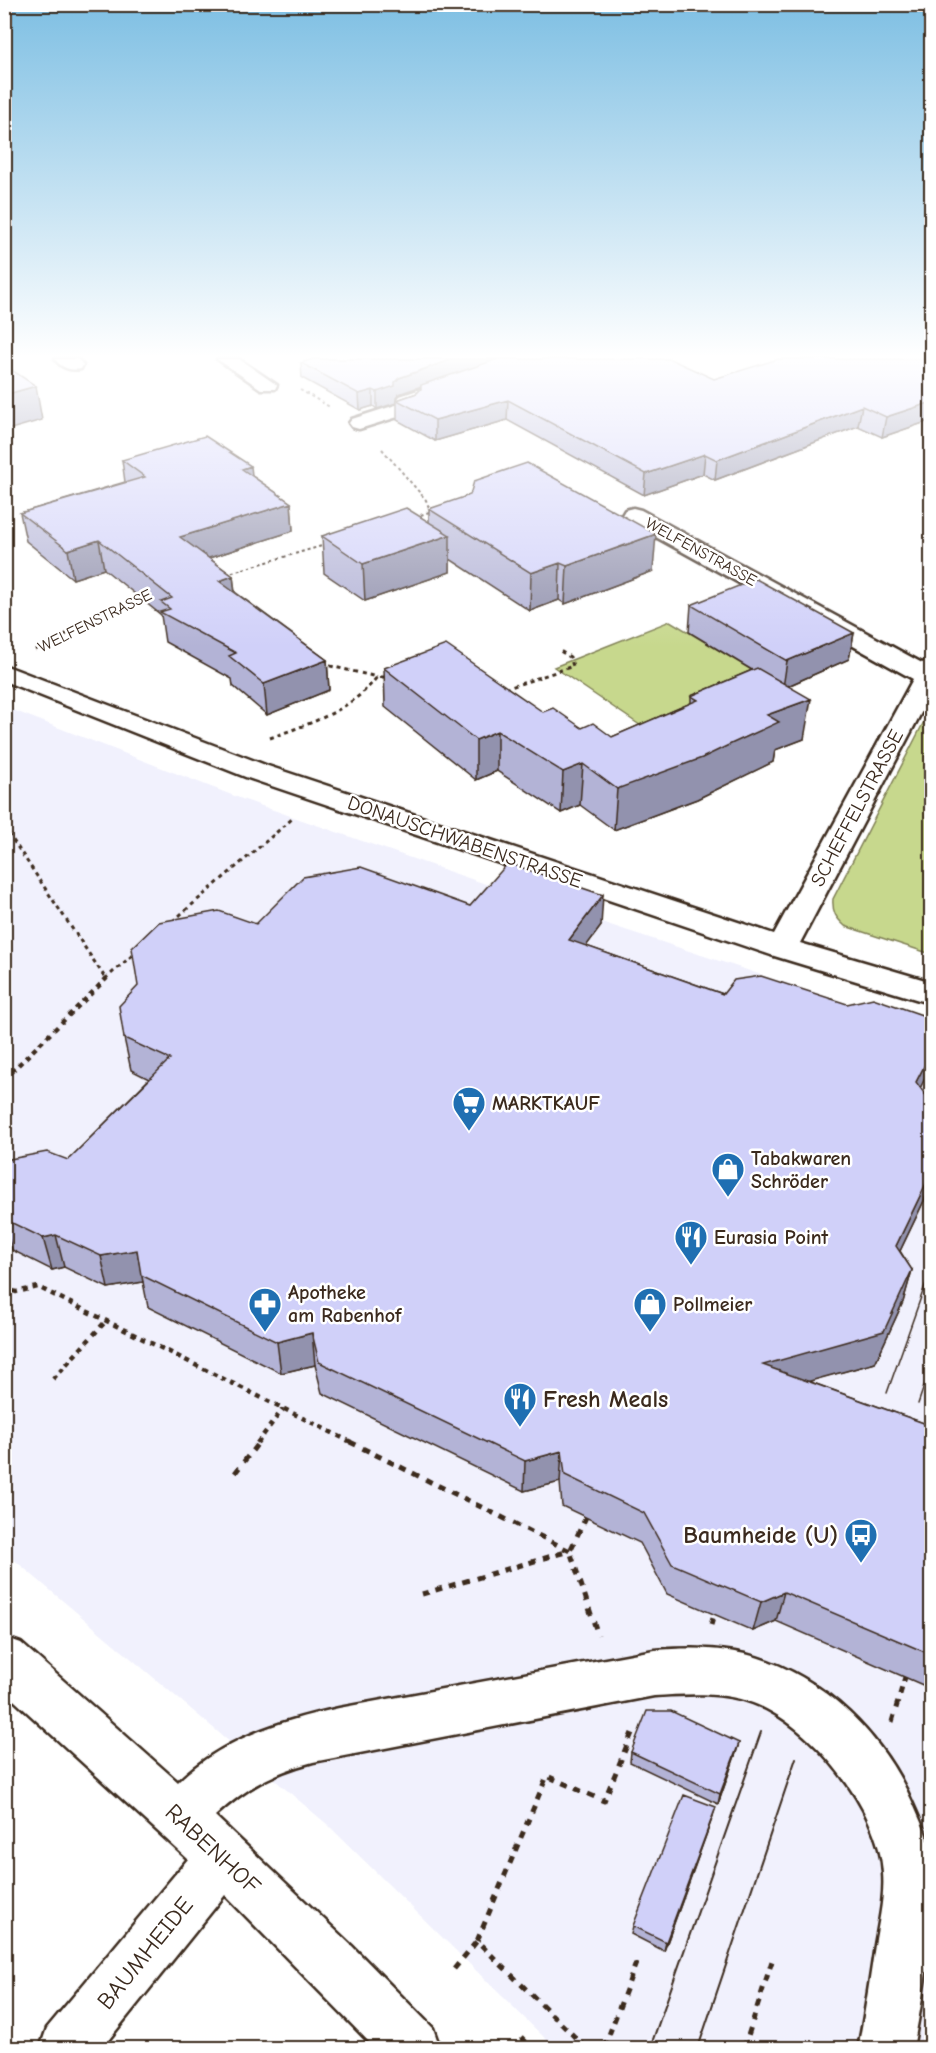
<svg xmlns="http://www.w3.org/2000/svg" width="936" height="2053" font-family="'Comic Neue',sans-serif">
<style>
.built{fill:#f1f1fd}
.green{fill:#c7d88d;stroke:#818156;stroke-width:1.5}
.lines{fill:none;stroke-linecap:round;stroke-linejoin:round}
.minor-casing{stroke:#3b2a1e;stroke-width:5}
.path-far3{stroke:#3b2a1e;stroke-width:2;stroke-dasharray:3 3;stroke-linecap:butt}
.path-far2{stroke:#3b2a1e;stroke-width:3;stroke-dasharray:4 4;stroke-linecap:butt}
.path-far1{stroke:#3b2a1e;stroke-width:4.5;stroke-dasharray:5 5;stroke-linecap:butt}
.path{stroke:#3b2a1e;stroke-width:5;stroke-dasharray:7 7;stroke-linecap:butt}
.minor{fill:#fff;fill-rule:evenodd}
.tram-far1{stroke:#3b2a1e;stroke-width:1.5}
.tram{stroke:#3b2a1e;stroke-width:2}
.wall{fill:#b3b3d6;stroke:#3b2a1e;stroke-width:1.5}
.shaded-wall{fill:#9292ae;stroke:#3b2a1e;stroke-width:1.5}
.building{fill:#d0d0f9;stroke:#3b2a1e;stroke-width:1.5}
.labels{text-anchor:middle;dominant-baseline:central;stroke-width:5;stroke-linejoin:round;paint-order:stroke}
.far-street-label{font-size:16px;fill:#3b2a1e;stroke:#fff}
.street-label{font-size:20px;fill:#3b2a1e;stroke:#fff}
.poi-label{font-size:20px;font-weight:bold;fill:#3b2a1e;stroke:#fff;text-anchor:start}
.near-poi-label{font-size:24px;font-weight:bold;fill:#3b2a1e;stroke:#fff;text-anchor:start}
.near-street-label{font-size:24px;fill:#3b2a1e;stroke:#fff}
</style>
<rect width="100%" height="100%" fill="#fff"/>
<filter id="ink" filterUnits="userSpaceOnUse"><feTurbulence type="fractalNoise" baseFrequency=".0167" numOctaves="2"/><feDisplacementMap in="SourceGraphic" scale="12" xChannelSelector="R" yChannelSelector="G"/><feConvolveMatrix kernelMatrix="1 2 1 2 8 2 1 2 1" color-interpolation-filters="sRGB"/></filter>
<g filter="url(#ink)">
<path class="built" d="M5 707 242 799 465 877 931 1031V2048H555L328 1825 5 1552Z"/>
<path class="green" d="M670 621 775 684 656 736 554 667Z
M931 708 932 954H931L845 926C836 918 832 912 833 899Z"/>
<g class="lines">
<g class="minor-casing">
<path id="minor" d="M55 359H78L83 365 81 369C71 371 61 368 55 359Z
M217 359H239L277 385 275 389H261Z
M427 387 434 389 437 393 434 397 418 403 420 407 417 411 359 429 352 427 349 423 352 419 399 404 397 400 400 396Z
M633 508 641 510 922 663 932 660V692L800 943 932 982V1004L771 955 248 778 4 681V665L268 766 774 934 913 679 625 520 622 515 625 510Z
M4 1637 21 1643 178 1782C222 1739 280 1721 339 1708L654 1650C684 1648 715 1647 745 1654 824 1674 886 1737 916 1811 922 1825 929 1839 931 1854 933 1866 932 1879 932 1890 932 1943 923 1997 913 2048H858C865 2014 870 1979 875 1945 879 1921 885 1897 883 1873 880 1810 811 1724 753 1703 722 1691 686 1694 654 1696L313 1762C272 1773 247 1787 215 1816L352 1946 433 2028 440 2048H375L225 1895 102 2048H40L47 2028 188 1859 4 1691Z"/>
</g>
<path class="path-far3" d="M300 390 330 407
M382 449 426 500 431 513
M415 517 429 512
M226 574 325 545
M79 627 143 595"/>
<path class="path-far2" d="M35 650 82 626
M322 664 377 677
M505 689 573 666 570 657 560 651
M270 738C310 723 350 712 377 677H388
M4 752V759
M4 827 106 979
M173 921 292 819
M105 979 135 953"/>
<path class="path-far1" d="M4 1079 107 978
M4 1287 16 1292 38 1287 353 1443
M53 1379 106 1321
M257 1443 283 1409"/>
<path class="path" d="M350 1442 570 1551
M235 1473 259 1442
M586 1517 570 1551 598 1635
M422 1594 569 1551
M711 1625 714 1615
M892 1722 905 1677
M477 1941 547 1776 604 1801 632 1733
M454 1969 477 1941 586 2048
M521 2037 532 2048
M746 2042 759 2048
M604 2048 638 1958
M744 2048 773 1958"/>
<use href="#minor" class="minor"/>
<path class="tram-far1" d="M887 1393 932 1266
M918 1404 932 1363"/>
<path class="tram" d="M650 2048 761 1732
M698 2048 796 1758"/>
</g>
<path class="wall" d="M932 359V420L882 437 858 426 715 480 703 474 644 495 507 420 435 441 397 420V400L417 393 421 389V386L399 394 396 398V403L377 409 373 406 360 410 302 378 301 363 714 379Z
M122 460 252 476 291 503 293 531 209 558 233 576 235 592 327 660 329 690 267 715 233 686 232 679 165 642 161 615 104 569 73 579 26 541 20 513 125 482Z
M429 509 653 571 565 604 559 600 530 611 450 559V572L365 601 324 573 322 536 429 522Z
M691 605 854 633 849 659 788 686 804 739 775 750 773 762 697 799 614 830 580 805 561 813 497 771 476 780 385 707 384 668 543 712 582 728 612 737 691 703V696L752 670 689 632Z
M470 906 601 926 586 946 723 994 847 1004 932 1026V1062L930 1068 920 1088 932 1184 900 1251 912 1270 903 1302 875 1363 808 1381 932 1426V1689L776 1621 753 1631 667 1594 640 1543 562 1506 560 1482 524 1491 322 1393 315 1365 281 1373 148 1307 143 1282 108 1288 64 1267 52 1270 12 1250 4 1225V1164L68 1160 149 1079 131 1070 124 1038 256 924Z
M739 1743 736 1753 718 1804 630 1762 631 1752Z
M713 1816 664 1951 631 1934 633 1926Z"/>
<path class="shaded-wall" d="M453 359H498L399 394 396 398V403L377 409V392L395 382 399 378Z
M36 386 42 420 4 431V395Z
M373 390V406L360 410 359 394Z
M508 400 507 420 435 441V420Z
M932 402V420L882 437 886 417Z
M862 406 858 426 715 480 717 460Z
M705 454 703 474 644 495 646 474Z
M251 466 254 494 242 469Z
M291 503 293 531 184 566 180 537Z
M656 534 653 571 565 604 567 566Z
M450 535V572L365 601 363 564Z
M99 540 104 569 73 579 68 550Z
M560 563 559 600 530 611 531 573Z
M233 576 236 605 219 581Z
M854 633 849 659 783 688 787 661Z
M327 660 329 690 267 715 264 684Z
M811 699 804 739 775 750 773 762 697 799 614 830 617 789 767 715Z
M497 731V771L476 780V740Z
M583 764 580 805 561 813 563 772Z
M603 895 601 926 567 972 569 940Z
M932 1051V1062L930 1068 907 1115 916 1082Z
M932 1171V1184L887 1278 896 1246Z
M56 1235 64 1267 52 1270 43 1238Z
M137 1250 143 1282 108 1288 101 1256Z
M912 1270 903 1302 875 1363 756 1396 763 1365Z
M312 1333 315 1365 281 1373 277 1342Z
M562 1451 560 1482 524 1491 525 1461Z
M784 1592 776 1621 753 1631 761 1602Z
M739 1743 736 1753 718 1804 720 1794Z
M716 1807 713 1816 664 1951 666 1942Z"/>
<path class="building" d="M313 359H453L399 378 395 382V386L377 392 373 390 359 394 301 363Z
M498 359H670L714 379 778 359H932V402L886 417 862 406 717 460 705 454 646 474 508 400 435 420 397 400 417 393 421 389V385Z
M4 365 36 386 4 395Z
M205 436 251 466 242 469 291 503 180 537 233 576 219 581 327 660 264 684 229 656 236 653 160 612 170 609 161 602 172 598 99 540 68 550 20 513 145 477 122 460Z
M527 463 656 534 567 566 560 563 531 573 429 509 470 495 474 481Z
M406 508 450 535 363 564 322 536Z
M756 579 854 633 787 661 691 605Z
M446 645 543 712 553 708 582 728 593 723 612 737 698 700 691 696 757 668 811 699 767 715 779 722 733 743 702 758 617 789 583 764 563 772 497 731 476 740 384 668Z
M508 863 603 895 569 940 723 994 734 980 761 976 847 1004 873 998 922 1015 932 1026V1051L916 1082 932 1104V1171L896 1246 912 1270 884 1331 763 1365 932 1426V1655L784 1592 761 1602 672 1564 644 1513 565 1475 562 1451 525 1461 319 1362 312 1333 277 1342 141 1275 137 1250 101 1256 56 1235 43 1238 4 1219V1164L10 1159 47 1152 68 1160 170 1059 124 1038 119 1006 138 986 132 948 159 922 219 911 256 924 303 877 361 867 470 906Z
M647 1711H671L739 1743 720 1794 631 1752Z
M684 1795 716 1807 666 1942 633 1926Z"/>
</g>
<linearGradient id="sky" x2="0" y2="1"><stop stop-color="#7ebfe3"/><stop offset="0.55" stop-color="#fff"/><stop offset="1" stop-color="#fff" stop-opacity="0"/></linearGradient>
<rect width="936" height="647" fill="url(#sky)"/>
<defs>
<g id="supermarket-pin" transform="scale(1.725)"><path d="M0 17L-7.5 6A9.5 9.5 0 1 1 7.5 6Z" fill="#1f6fb2" stroke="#fff"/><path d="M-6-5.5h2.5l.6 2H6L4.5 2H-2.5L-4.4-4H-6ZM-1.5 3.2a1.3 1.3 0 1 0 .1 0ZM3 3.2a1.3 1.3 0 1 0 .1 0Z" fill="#fff"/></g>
<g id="shop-pin" transform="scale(1.725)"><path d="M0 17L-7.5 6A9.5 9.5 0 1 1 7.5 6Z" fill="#1f6fb2" stroke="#fff"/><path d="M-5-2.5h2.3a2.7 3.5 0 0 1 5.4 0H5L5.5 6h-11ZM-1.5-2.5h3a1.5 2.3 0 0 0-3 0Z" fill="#fff"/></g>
<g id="restaurant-pin" transform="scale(1.725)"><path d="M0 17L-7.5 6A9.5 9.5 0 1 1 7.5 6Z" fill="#1f6fb2" stroke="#fff"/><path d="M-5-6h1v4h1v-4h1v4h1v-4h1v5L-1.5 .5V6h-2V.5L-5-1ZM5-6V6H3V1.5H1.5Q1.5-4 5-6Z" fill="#fff"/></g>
<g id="pharmacy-pin" transform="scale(1.725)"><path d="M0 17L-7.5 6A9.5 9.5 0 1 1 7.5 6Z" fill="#1f6fb2" stroke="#fff"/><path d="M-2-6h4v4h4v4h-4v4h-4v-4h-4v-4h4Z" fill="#fff"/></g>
<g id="bus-pin" transform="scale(1.725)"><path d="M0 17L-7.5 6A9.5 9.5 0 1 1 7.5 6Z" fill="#1f6fb2" stroke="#fff"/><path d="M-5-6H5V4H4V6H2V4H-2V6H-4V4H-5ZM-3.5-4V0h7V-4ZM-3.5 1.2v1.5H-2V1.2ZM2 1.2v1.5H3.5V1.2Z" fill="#fff"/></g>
</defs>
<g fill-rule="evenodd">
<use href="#supermarket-pin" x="469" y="1103"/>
<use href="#shop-pin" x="728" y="1169"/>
<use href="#restaurant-pin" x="691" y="1237"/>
<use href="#pharmacy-pin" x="265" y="1304"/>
<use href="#shop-pin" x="650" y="1304"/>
<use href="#restaurant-pin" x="520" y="1399"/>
<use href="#bus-pin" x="861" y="1535"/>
</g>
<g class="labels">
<g class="far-street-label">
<text transform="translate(701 552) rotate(29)">WELFENSTRASSE</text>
<text transform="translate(95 621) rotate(-26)">WELFENSTRASSE</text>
</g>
<g class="street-label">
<text transform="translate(857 808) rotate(-62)">SCHEFFELSTRASSE</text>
<text transform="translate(465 842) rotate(19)">DONAUSCHWABENSTRASSE</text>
</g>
<g class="poi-label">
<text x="492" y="1103">MARKTKAUF</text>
<text x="751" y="1158">Tabakwaren<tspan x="751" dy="23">Schröder</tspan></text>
<text x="714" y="1237">Eurasia Point</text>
<text x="288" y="1292">Apotheke<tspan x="288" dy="23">am Rabenhof</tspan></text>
<text x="673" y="1304">Pollmeier</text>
</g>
<g class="near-poi-label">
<text x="543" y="1399">Fresh Meals</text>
<text x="838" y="1535" text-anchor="end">Baumheide (U)</text>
</g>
<g class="near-street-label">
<text transform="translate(213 1849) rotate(43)">RABENHOF</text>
<text transform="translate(145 1953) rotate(-51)">BAUMHEIDE</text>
</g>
</g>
<rect width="936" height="2053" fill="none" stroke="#fff" stroke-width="24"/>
<rect x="12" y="12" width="912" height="2029" fill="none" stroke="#3b2a1e" stroke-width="2" filter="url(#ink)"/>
</svg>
